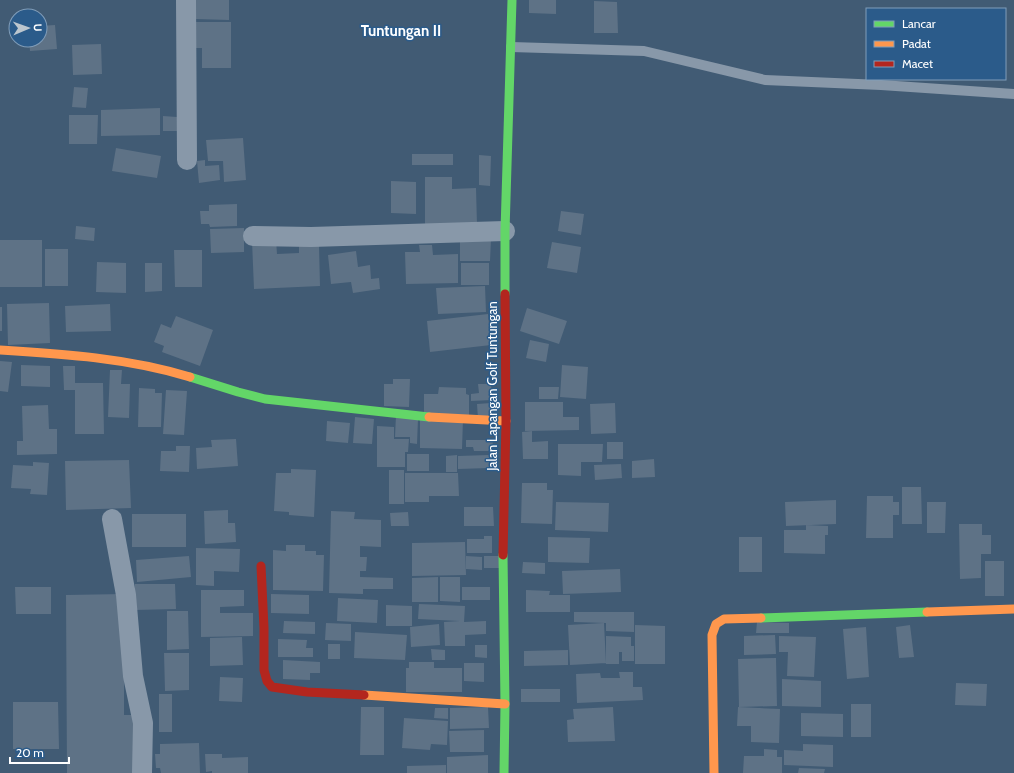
<svg xmlns="http://www.w3.org/2000/svg" width="1014" height="773" font-family="Cabin,sans-serif">
<style>
.building{fill:#5e7286}
.lines{fill:none;stroke-linecap:round;stroke-linejoin:round}
.lane{stroke:#8898a9;stroke-width:10}
.street{stroke:#8898a9;stroke-width:20}
.fast{stroke:#63d668;stroke-width:9}
.slow{stroke:#ff974d;stroke-width:9}
.jam{stroke:#b3261e;stroke-width:9}
.labels{text-anchor:middle;dominant-baseline:central;stroke-width:3;stroke-linejoin:round;paint-order:stroke}
.street-label{font-size:13px;fill:#fff;stroke:#2b5b8a}
.quarter-label{font-size:15px;font-weight:bold;fill:#fff;stroke:#2b5b8a}
</style>
<rect width="100%" height="100%" fill="#415b74"/>
<path class="building" d="M196 0H229V20L196 19Z
M529 0H556V14L529 13Z
M594 1 617 2 618 33H594Z
M195 22H231V68H202V48H195Z
M55 25 57 49 30 51 29 40H40V26Z
M101 44 102 74 73 75 72 45Z
M74 87 88 88 86 108 72 107Z
M160 108V135L101 136V110Z
M69 115H98L97 144H69Z
M163 116 177 117V131H163Z
M243 138 246 180 224 182 223 161H208L206 140Z
M116 148 161 156 157 178 112 171Z
M412 154H453V165H412Z
M479 155 491 156 490 186 479 185Z
M205 160V166L219 165 220 180 199 183 197 161Z
M425 177H452V189L476 188 477 225H425Z
M391 181 416 182V214L391 213Z
M237 204V226L210 227 209 224H201L200 211H209V205Z
M561 211 584 214 581 235 558 231Z
M76 226 95 228 94 241 75 239Z
M244 228V252L211 253 210 229Z
M460 238 491 239 490 261H460Z
M0 240H42V287H0Z
M276 240 277 254 299 253V246L319 245 320 286 254 289 252 241Z
M552 242 581 247 577 273 547 268Z
M419 245H432L433 255 458 254V283L406 284 405 252H420Z
M45 249H68V286H45Z
M174 250H202V287H175Z
M356 251 358 267 370 265 371 279 379 278 380 289 353 293 351 282 331 284 328 255Z
M97 262 126 263V293L96 292Z
M145 263H162V291L145 292Z
M461 263H489V285H461Z
M485 286 486 312 438 314 436 288Z
M49 303 50 343 8 345 7 304Z
M110 304 111 331 66 332 65 306Z
M0 307H2V331H0Z
M527 308 567 321 559 344 520 331Z
M488 314 491 345 430 352 427 321Z
M176 316 213 330 200 366 162 352 164 346 154 342 161 324 171 328Z
M530 340 549 344 546 362 526 358Z
M0 361 12 362 8 392 0 391Z
M21 365 50 366V387L21 386Z
M562 365 588 367 586 399 560 397Z
M63 366H75V383H103L104 434H75V390H64Z
M110 370H122L121 384H130L129 418 108 417Z
M393 379H410L409 407 384 406V384H393Z
M478 384H491L492 400 471 401V394L479 393Z
M439 387 466 388V394L469 395V415L424 414V394H438Z
M539 387H559L558 399H539Z
M139 388 155 389V393H162L161 427H138Z
M166 390 187 391 184 435 163 434Z
M525 402H563V417H579V430L525 431Z
M491 403 492 418 478 419 477 404Z
M615 403 616 433 591 434 590 404Z
M48 405 49 429H57V454L17 455V441H23L22 406Z
M396 415 418 419 417 444 410 443V437H395Z
M355 417 374 419 372 444 353 443Z
M420 419H463L462 449 420 448Z
M327 421 350 423 348 443 326 441Z
M377 426 394 427V439H409L408 452H405V467H377Z
M532 431V442L548 441V459H523L522 432Z
M236 439 238 466 197 469 196 448 212 447 211 440Z
M466 440H493L492 451H474L473 447H466Z
M607 442H623V459H607Z
M558 444H603L602 462H581V476L558 475Z
M176 446H190L189 472 160 471 161 451H176Z
M407 454H429V471H407Z
M457 455V472H446V456Z
M489 455V468L458 469V456Z
M654 459 655 477 632 478V461Z
M129 460 131 508 66 510 65 461Z
M33 462 49 463 47 495 30 494 31 489 11 488 13 465 33 466Z
M621 464 622 478 595 480 594 465Z
M291 469 316 470 314 517 289 515V512L274 511 276 473H291Z
M389 470H404V504H389Z
M405 473H458L459 496H429V502H405Z
M522 483H547V490H553L552 524 521 523Z
M902 487H921L922 524H902Z
M867 496H893V502H899V515H893V538H866Z
M836 500V524L786 526 785 502Z
M556 502 609 503 608 532 555 530Z
M927 502H946L945 533H927Z
M464 507H493L494 526H464Z
M228 510V523H235L236 542 205 544 204 511Z
M331 511 355 512 354 519 381 520V547L360 546V557H367L366 571H360V577L393 578V589H363V594L329 593Z
M408 512 409 526H391L390 513Z
M132 514H186V547H132Z
M959 524H982V535H991V554H981V578L960 579Z
M806 525 828 526V535H825V554L784 553V530H806Z
M484 536H492V553H467V539H484Z
M548 537 590 538 589 563 548 562Z
M739 537H762V572H739Z
M465 542 466 575 412 576V543Z
M286 545H305V551H316V555H324L323 591 273 590V550L286 551Z
M196 548 240 549 239 572 214 571V586L196 585Z
M189 556 191 577 137 582 136 560Z
M466 556 482 557V570L466 569Z
M484 556H500V568H484Z
M985 561H1004V596H985Z
M523 562 545 563V574L522 573Z
M620 569 621 592 563 594 562 571Z
M438 577V602H412V578Z
M440 577H460V602L440 601Z
M135 584H175L176 609 135 610Z
M15 587H51V614H16Z
M462 587H490V600H462Z
M201 590H244V606L220 607V613H253V636L201 637Z
M526 590 550 591 549 595H570V612H526Z
M124 594V715H134V773H67L66 595Z
M271 594 309 595V614L271 613Z
M338 598 378 600 377 623 337 621Z
M419 604 465 606 464 622 486 621V634L465 635V646H445L444 622 460 621 418 619Z
M386 605 412 606V626H386Z
M167 611H188L189 649 167 650Z
M574 612H634V632L606 631V623L574 622Z
M284 621 315 622V634L283 633Z
M757 622 789 623V633H756Z
M326 623 351 624V641L325 640Z
M604 623 606 663 570 665 568 625Z
M439 624 440 645 411 647 410 627Z
M635 625 665 626V664H635Z
M910 625 914 657 899 658 896 627Z
M866 627 869 677 847 679 843 629Z
M355 632 407 635 405 660 354 658Z
M775 635 776 654 744 655V636Z
M606 636 631 637V646H634V661H622V652H619V664H606Z
M779 636 816 637 814 677 787 676 788 652H779Z
M242 637 243 665 210 666V638Z
M278 639 307 640 306 648H313V657H278Z
M328 644H340V659H328Z
M475 645H487V658L475 657Z
M431 649 445 650V660H432Z
M568 650V665L524 666V651Z
M164 653H189V690L165 691Z
M776 658 777 706 739 707 738 659Z
M283 660 320 662V673H310V680L283 679Z
M409 662H434V668H462V692H406V668H409Z
M464 663H484V682L464 681Z
M619 672H633V687H642L643 700 577 703 576 674 600 673 601 678H620Z
M220 677 243 678 242 702 219 701Z
M782 679 821 681V707L782 706Z
M956 683 987 684 986 706 955 705Z
M521 689H560V702H521Z
M159 694H172V732H159Z
M13 702H58L59 749H13Z
M851 704H871V737H851Z
M361 707H384V755H360Z
M488 707 489 728 450 729V708Z
M613 707 615 741 568 742 567 720 574 719 573 709Z
M738 707 780 709 779 743 751 742V726H737Z
M435 708H448V719L434 718Z
M801 713 843 714V737L801 736Z
M404 718 448 721 447 745 431 744 430 750 402 748Z
M484 730V752H450L449 731Z
M199 743 200 773H161L160 768H156L155 754H160V744Z
M803 744 833 745V767L784 765V750L803 751Z
M764 749 777 750V757H782V773H743L744 756H764Z
M205 754H222V758L248 757V773H212V771L206 772Z
M488 755V773H447V757Z
M446 765V773H407V766Z
M799 768 825 769 824 773H798Z"/>
<g class="lines">
<path class="lane" d="M511 47 644 51 765 80 881 85 1014 94"/>
<path class="street" d="M186 0 187 160
M253 236 311 237 505 231
M112 519 126 595 133 676 143 723 142 773"/>
<path class="fast" d="M505 294V231L512 0
M190 377 238 392 265 399 429 417
M503 555 505 704 504 773
M761 618 927 612"/>
<path class="slow" d="M0 350C64 354 128 358 190 377
M429 417 506 421
M927 612 1014 609
M364 695 505 704
M714 773 712 635 716 624 724 619 761 618"/>
<path class="jam" d="M503 555 506 421 505 294
M261 566 264 628V670L267 681 272 687 307 692 364 695"/>
</g>
<g class="labels">
<g class="street-label">
<text transform="translate(492 386) rotate(-90)">Jalan Lapangan Golf Tuntungan</text>
</g>
<g class="quarter-label">
<text x="401" y="31">Tuntungan II</text>
</g>
</g>
<rect x="866" y="8" width="140" height="72" fill="#2b5b8a" stroke="#809db9"/>
<rect x="874" y="21" width="20" height="6" fill="#63d668" stroke="#809db9"/>
<text x="902" y="28" font-size="12" fill="#ffffff">Lancar</text>
<rect x="874" y="41" width="20" height="6" fill="#ff974d" stroke="#809db9"/>
<text x="902" y="48" font-size="12" fill="#ffffff">Padat</text>
<rect x="874" y="61" width="20" height="6" fill="#b3261e" stroke="#809db9"/>
<text x="902" y="68" font-size="12" fill="#ffffff">Macet</text>
<g transform="translate(28 28) rotate(88)"><circle r="19" fill="#2b5b8a" stroke="#809db9"/>
<path d="M0-3L7 15L0 10L-7 15Z" fill="#bcc6ce"/>
<text y="-6" font-size="11" font-weight="bold" text-anchor="middle" fill="#ffffff">U</text>
</g>
<path d="M10 757v6h59v-6" fill="none" stroke="#ffffff" stroke-width="2"/>
<text x="16" y="757" font-size="12" fill="#ffffff" stroke="#2b5b8a" stroke-width="3" paint-order="stroke">20 m</text>
</svg>
